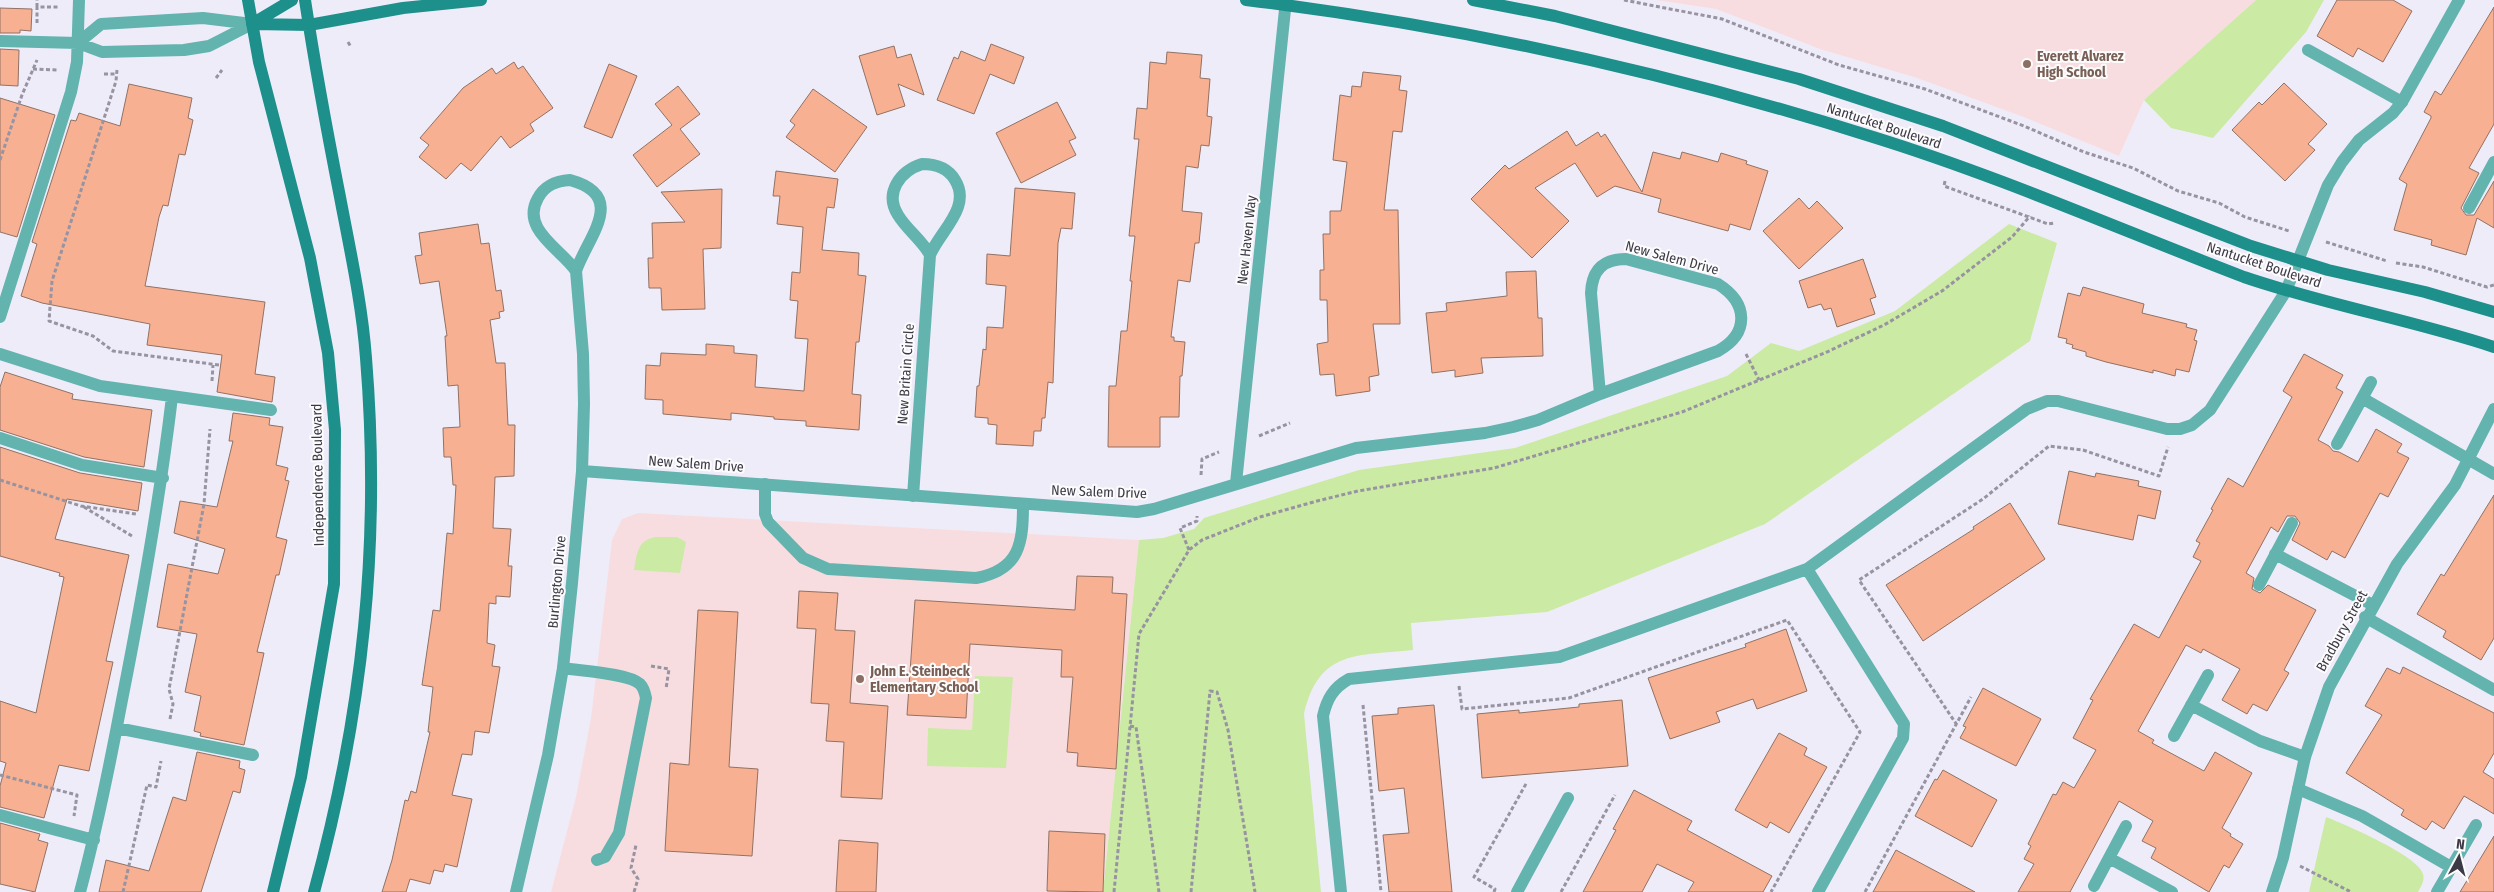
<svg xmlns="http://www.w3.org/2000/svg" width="2494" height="892" font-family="'Fira Sans Condensed',sans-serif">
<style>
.education{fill:#f8dde0}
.green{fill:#cbeaa4}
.building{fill:#f7b192;stroke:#927163}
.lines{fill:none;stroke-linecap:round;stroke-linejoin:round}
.path{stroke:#9793a1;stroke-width:3;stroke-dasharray:4 2.5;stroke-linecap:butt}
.lane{stroke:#63b3af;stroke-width:12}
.street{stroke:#63b3af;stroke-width:12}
.secondary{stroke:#1d908c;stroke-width:12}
.education-dot{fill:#8d6e63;stroke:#fcfcfc;stroke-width:2}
.labels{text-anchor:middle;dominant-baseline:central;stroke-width:4;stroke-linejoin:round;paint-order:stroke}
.education-label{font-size:14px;font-weight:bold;fill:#785e54;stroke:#fcfcfc;text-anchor:start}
.street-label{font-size:14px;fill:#3c3846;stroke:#fcfcfc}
</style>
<rect width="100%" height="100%" fill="#efecfa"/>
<path class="education" d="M1656 0H2256L2144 100 2119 156 2021 116 1917 78 1820 49 1716 9Z
M638 513 1139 540 1103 892H551L576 797 591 718 612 540 622 519Z"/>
<path class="green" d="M2256 0H2324L2306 32 2213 138 2171 128 2144 100Z
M2009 224 2057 243 2030 341 1765 524 1547 612 1411 623 1413 650C1358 656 1319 649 1304 714L1321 892H1103L1139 540 1163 538 1194 529 1204 518 1359 470 1515 448 1727 376 1771 343 1799 351 1895 311Z
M656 537H677L686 542 680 573 634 570C637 554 637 540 656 537Z
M975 676 1013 677 1006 768 927 766 928 728 972 730Z
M2326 817C2344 824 2419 856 2423 874 2425 881 2421 886 2418 892H2309Z"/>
<path class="building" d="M2337 0H2393L2412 11 2383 62 2358 48 2353 57 2317 36Z
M2494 7V124L2469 168 2479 173 2461 208 2466 215H2474L2494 181V228L2477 218 2466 255 2431 245 2432 240 2394 230 2407 184 2399 179 2431 118V116L2424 112 2435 91 2441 95Z
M0 8 32 9 31 31 20 30V33H0Z
M991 44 1024 57 1014 84 990 74 974 114 937 100 954 57 958 59 961 51 985 61Z
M894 46 897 58 911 54 924 95 898 84 905 106 877 115 859 56Z
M0 49 19 50 18 86 0 85Z
M1167 52 1202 55 1200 78 1210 79 1207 116 1212 117 1209 146 1201 145 1198 168 1186 166 1182 211 1202 213 1199 243H1195L1190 282 1178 280 1171 337H1174V341L1185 342 1182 376H1180L1179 417H1160V447H1108L1109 386H1116L1121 331H1127L1132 281H1130L1135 236H1129L1139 139H1134L1137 108 1147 109 1150 62 1166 64Z
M514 62 518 69 523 66 553 108 530 124 534 131 510 148 501 136 471 171 461 163 446 179 419 157 429 145 420 138 463 88 492 68 496 74Z
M609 64 637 76 612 138 584 127Z
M1363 72 1401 76 1399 90 1407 91 1402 132 1393 131 1384 210H1398L1400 324H1373L1379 375 1369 377 1370 391 1336 396 1334 374 1320 375 1317 344 1328 342 1327 300H1320V270H1324L1323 234H1330V211H1341L1347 162 1333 160 1340 95 1351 97 1352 86 1361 87Z
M2284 83 2327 124 2308 144 2315 150 2285 181 2232 130 2259 102 2262 105Z
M129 84 192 98 188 118 193 120 185 155 179 154 168 206 163 205 159 217 145 286 265 302 255 374 275 377 272 402 217 392 222 355 147 345 150 324 42 303 21 296 37 244 32 242 71 120 76 121 79 113 120 126Z
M678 86 700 114 680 129 700 154 657 187 633 155 672 125 655 104Z
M813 89 867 127 835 172 786 137 795 125 790 121Z
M0 98 55 115 17 237 0 232Z
M1057 102 1076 138 1069 141 1076 155 1021 183 996 133Z
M1567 131 1576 146 1598 132 1601 137 1605 134 1642 192 1653 152 1680 159 1682 152 1718 162 1721 153 1747 161 1746 164 1768 171 1750 230 1730 224 1728 231 1658 212 1661 199 1615 186 1597 197 1575 163 1535 188 1569 221 1532 258 1471 199 1505 165 1509 169Z
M776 171 838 179 834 208 827 207 822 250 859 253 858 275 866 276 859 342H856L852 394 861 395 859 430 806 426V421L774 419V417L731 413V420L663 414V400L645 399 646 365 660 366 661 353 706 355V344L734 346V353L757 355 755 387 804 391 808 339 795 338 798 301 790 300 792 272 800 273 803 227 777 224 780 196H773Z
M1015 188 1075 193 1072 229 1061 228 1058 243 1053 383 1048 382 1045 418H1042L1041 431H1034L1033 446 996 444 997 425 988 424V418L975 417 977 386H979L983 349 986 350 987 327 1003 328 1006 286 986 284 987 254 1010 256Z
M722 189 721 248 703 249 705 309 662 310 661 288H649L648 258H653L652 223 685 222 661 192Z
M1799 198 1809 209 1817 201 1843 228 1799 269 1763 231Z
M478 224 481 244 489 243 496 291 501 290 504 311 499 312 500 318 490 320 496 363H505L508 425H515L514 476 495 477 493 528 511 529 508 566H512L510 597 496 596V604L489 603 487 643 495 645 492 666 500 667 489 733 475 731 472 755 462 754 452 795 472 799 457 867 445 864 443 872 434 870 430 884 410 879 406 892H382L392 860 405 800 408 801 411 791 416 793 430 732H428L433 687 422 685 433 610 440 611 447 533 453 534 456 485H453L451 457H444L443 428 460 427 458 385 448 386 445 336H447L439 281 420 284 415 256 422 255 419 233Z
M1863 259 1876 297 1870 299 1875 314 1837 327 1831 308 1824 310 1821 304 1808 308 1799 281Z
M1536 271 1538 318H1542L1543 356 1481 358 1483 373 1455 377V370L1432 373 1426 313 1447 311 1446 303 1507 296 1506 272Z
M2083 287 2144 304 2142 313 2187 324 2186 327 2197 330 2194 340 2197 341 2189 372 2176 369 2175 376 2153 370V373L2106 362 2086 356V352L2072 348 2073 345 2066 343 2067 339 2058 337 2068 293 2080 296Z
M2304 354 2343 375 2336 388 2343 392 2318 440 2329 446 2333 451 2339 452 2358 462 2376 429 2402 444 2397 452 2409 458 2388 497 2380 493 2345 558 2332 551 2327 560 2292 540 2300 523 2295 516H2287L2278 532 2271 527 2246 573 2254 578 2252 589 2260 593 2268 585 2316 610 2284 670 2289 673 2267 711 2253 704 2247 714 2222 700 2240 669 2203 649 2201 653 2186 645 2138 731 2154 740 2152 743 2204 771 2215 752 2252 773 2222 828 2231 834 2230 836 2243 844 2229 868 2224 865 2209 892 2151 858 2156 848 2142 841 2153 821 2119 801 2070 892H2018L2034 864 2024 859 2031 846 2028 844 2053 794 2056 795 2063 782 2074 788 2096 750 2073 738 2093 700 2090 699 2134 624 2159 638 2201 561 2193 557 2200 543 2196 541 2213 510 2211 509 2228 478 2243 487 2292 397 2283 391Z
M5 372 73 394 72 399 152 410 144 467 84 457 0 430V387Z
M233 413 270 418 269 425 283 427 276 465 288 468 285 480 289 481 276 537 287 540 279 575H276L257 652 264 653 244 745 200 736 201 733 194 731 201 696 185 692 197 634 157 627 168 564 218 574 225 549 174 533 180 501 217 507 233 441H229Z
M0 447 80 473 142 483 138 511 67 499 55 539 129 555 106 661 113 662 89 771 59 765 44 818 0 807V786L6 763 0 761V701L36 713 64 577 59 576 60 573 0 556Z
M2069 471 2095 477 2096 473 2139 481 2138 486 2161 491 2155 519 2138 515 2133 540 2058 524Z
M2494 495V638L2481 660 2443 637 2446 631 2417 614 2441 574 2444 576Z
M2010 503 2045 559 1923 641 1886 585 1974 529 1973 527Z
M1077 576 1113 577 1112 593 1127 594 1116 769 1077 766 1078 753 1067 752 1073 677H1061L1062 650 970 644 966 718 907 715 915 600 1075 610Z
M799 591 838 593 835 630 855 631 850 703 888 706 882 799 841 797 844 742 826 741 829 704 811 703 816 629 797 628Z
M698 610 738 612 729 767 758 769 752 856 665 851 670 763 689 765Z
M1786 629 1807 691 1757 709 1753 699 1716 712 1720 722 1670 739 1648 678 1746 647 1745 644Z
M2403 667 2494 713V753L2483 772 2494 779V814L2464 796 2444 829 2432 821 2426 830 2401 815 2404 810 2346 773 2382 715 2365 706 2387 668 2400 674Z
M1983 688 2041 719 2016 766 1960 738 1966 727 1963 726Z
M1622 700 1628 766 1482 778 1477 714 1519 710V713L1579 707V704Z
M1434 705 1452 892H1389L1383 835 1409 833 1404 788 1379 791 1372 716 1398 714V708Z
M1779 733 1807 748 1804 755 1827 767 1789 833 1770 822 1767 828 1735 810Z
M197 752 240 761 239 768 245 770 240 793 233 791 201 892H99L106 860 149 871 173 797 186 801Z
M1943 770 1997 800 1972 847 1915 816 1935 779 1937 780Z
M1634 790 1692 821 1687 830 1772 876 1763 892H1688L1694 882 1657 864 1642 892H1583L1616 830 1613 829Z
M0 823 40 834 38 840 48 843 35 892 0 884Z
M1049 831 1105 834 1103 892 1047 891Z
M2494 836V892H2460Z
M839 840 878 843 876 892H836Z
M1896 850 1975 892H1873Z"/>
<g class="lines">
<path class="path" d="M1624 0 1722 19 1839 65 1925 89 2024 126 2084 152 2133 168 2178 191 2219 203 2245 217 2289 231
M37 7V0
M37 23V7H59
M348 42 351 47
M33 69 57 70
M117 70 116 81 52 281 49 321 93 336 113 351 219 365
M104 74H116
M216 78 222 70
M0 160 22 95 37 60
M1945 181 1944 186 2048 224 2054 223
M2326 242 2387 261
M2396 263 2423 267 2487 287 2494 285
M1746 354 1759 380
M212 381 213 365
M1259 436 1290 423
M1201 475 1202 459 1219 452
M0 480 81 506 136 514
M84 507 132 536
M1189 550 1180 528 1197 521V516
M651 666 669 669 666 689
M1459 686 1462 709 1569 698 1787 620 1860 732 1771 892
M1363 705 1381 892
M170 719 173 704 169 689 204 504 210 429
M1957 725 1859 580 1983 499 2049 446 2083 450 2159 476 2168 447
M1130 726 1136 727 1159 892
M0 775 77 795 74 816
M2300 866 2351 892
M123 892 147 785 156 787 161 761
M634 892 638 879 631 868 636 845
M1114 892 1139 634 1189 550 1202 540 1260 517 1317 501 1358 491 1494 468 1682 412 1827 352 1884 325 1942 291 2012 237 2030 216
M1191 892 1210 691 1217 692 1228 730 1255 892
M1494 892 1495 889 1474 877 1527 782
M1561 892 1615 795
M1865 892 1971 697"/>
<path class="lane" d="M203 18 252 24 209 46 184 50 102 52 78 43 101 24Z
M0 41 78 43
M2308 50 2402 102
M2469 208 2494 162
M0 317 71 92 77 62 79 0
M0 354 100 386 271 410
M2362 398 2494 474
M0 438 82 465 163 478
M2337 444 2371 382
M765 484V514L768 522 803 558 828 569 976 578C1020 570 1023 543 1023 504
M2275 554 2373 605
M1807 569 1904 724 1903 738 1818 892
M2259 585 2292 523
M2365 617 2494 690
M563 668C580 671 628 673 640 684 644 688 645 693 646 698L619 833 605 857 597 860
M2191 705 2260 741 2305 757
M117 728 253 755
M2174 736 2208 675
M2298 789 2362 816 2451 867
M0 815 94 840
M2109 858 2172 892
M2094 886 2126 826
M80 892C97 828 110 764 122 700 142 599 160 498 172 397
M1341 892 1323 716C1327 699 1333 688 1349 679L1559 657 1807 569 2027 409 2047 401H2058L2167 429H2180L2192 425 2210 410 2286 291
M1517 892 1568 798
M2437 892 2476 825"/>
<path class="street" d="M922 164C936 164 948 168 955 180 972 207 940 231 930 255 922 240 907 230 898 215 884 193 900 171 922 164Z
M570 180C629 196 587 238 576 271 561 249 520 229 538 198 545 185 556 181 570 180Z
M2286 291 2328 185 2342 162 2359 140 2393 113 2402 102 2459 0
M582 471 1137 512 1154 509 1356 448 1485 433 1513 427 1538 420 1600 394 1718 351C1750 333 1748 303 1718 284L1626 259C1603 259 1592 270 1591 293L1600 394
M1236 483 1286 0
M913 496 930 255
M516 892 548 755 563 668 572 583 582 471 584 404 583 354 576 271
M2272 892 2283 858 2305 757 2329 687 2397 564 2455 485 2494 409"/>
<path class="secondary" d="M248 0 259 62 310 258 328 353 335 430 334 584 301 777 273 892
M305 0C315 66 327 131 340 197 350 250 362 304 366 358 381 543 363 713 314 892
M1246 0C1459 26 1668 72 1873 137 1999 176 2121 230 2244 277 2326 305 2412 320 2494 347
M1473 0 1555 16 1799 79 1943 126 2251 246 2328 270 2425 292 2494 312
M252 24 309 25 403 8 481 0
M252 24 292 0"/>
</g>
<g class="education-dot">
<circle cx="2027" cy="64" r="5"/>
<circle cx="860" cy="679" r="5"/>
</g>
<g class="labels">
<g class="education-label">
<text x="2037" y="56">Everett Alvarez<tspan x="2037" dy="16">High School</tspan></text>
<text x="870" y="671">John E. Steinbeck<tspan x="870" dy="16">Elementary School</tspan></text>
</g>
<g class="street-label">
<text transform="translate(1884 126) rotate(18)">Nantucket Boulevard</text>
<text transform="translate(1247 240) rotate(-84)">New Haven Way</text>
<text transform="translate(1672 258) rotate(15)">New Salem Drive</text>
<text transform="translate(2264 265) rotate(18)">Nantucket Boulevard</text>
<text transform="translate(906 374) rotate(-86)">New Britain Circle</text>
<text transform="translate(696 464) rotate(4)">New Salem Drive</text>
<text transform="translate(318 475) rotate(-91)">Independence Boulevard</text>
<text transform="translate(1099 492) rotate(2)">New Salem Drive</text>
<text transform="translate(557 582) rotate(-85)">Burlington Drive</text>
<text transform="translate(2342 631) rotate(-61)">Bradbury Street</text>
</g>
</g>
<g transform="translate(2459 857) rotate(7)" stroke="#fcfcfc" stroke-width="4" paint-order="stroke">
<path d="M0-4L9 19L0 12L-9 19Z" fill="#3c3846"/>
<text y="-8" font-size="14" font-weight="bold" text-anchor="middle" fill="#3c3846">N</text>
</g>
</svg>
